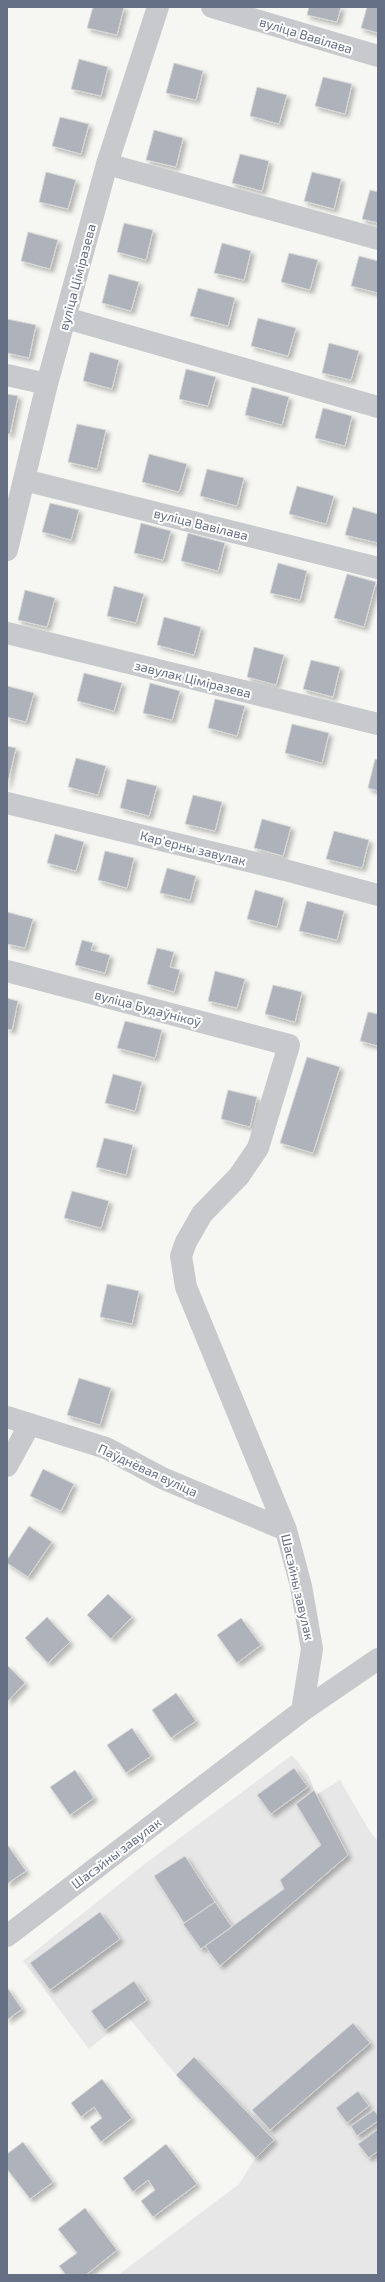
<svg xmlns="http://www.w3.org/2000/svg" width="385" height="2282" font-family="'Exo 2',sans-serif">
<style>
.built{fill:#e7e7e7}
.building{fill:#aeb3bb;stroke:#d7d8d6;filter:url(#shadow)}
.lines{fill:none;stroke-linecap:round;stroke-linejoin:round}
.minor{stroke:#c7c9cd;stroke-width:22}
.labels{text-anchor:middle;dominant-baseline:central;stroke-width:4;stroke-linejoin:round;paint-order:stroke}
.street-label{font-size:13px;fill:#656f84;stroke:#fff}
</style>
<defs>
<filter id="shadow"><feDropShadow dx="3.5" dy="3.5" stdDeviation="2" flood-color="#0004"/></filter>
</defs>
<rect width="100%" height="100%" fill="#f6f7f3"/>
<path class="built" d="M292 1755 309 1776 316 1795 340 1780 369 1830 378 1841V2275H118L239 2184 256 2157 176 2075 128 2017 89 2049 23 1961 146 1863Z"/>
<path class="building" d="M93 7H124L117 35 87 28Z
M309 7H341L337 22 307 15Z
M367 7H378V33L361 28Z
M79 59 108 67 101 96 71 89Z
M174 63 203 71 196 100 166 93Z
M323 77 352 84 345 114 315 106Z
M257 87 287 95 279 124 250 116Z
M60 117 89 124 81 154 52 146Z
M154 130 183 138 176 167 146 160Z
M240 154 269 161 262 191 232 183Z
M46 172 76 180 68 209 39 202Z
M312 172 341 179 334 209 304 201Z
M370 190 378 192V223L362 219Z
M124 223 153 230 146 260 117 252Z
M28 232 58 240 50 269 21 261Z
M222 243 251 251 244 280 214 273Z
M289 253 318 260 310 290 281 282Z
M359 256 378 261V293L351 286Z
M109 274 139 282 131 311 102 303Z
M198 288 235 298 228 326 190 316Z
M258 318 296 328 288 356 251 346Z
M7 319 36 325 29 358 7 353Z
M329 343 359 351 351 380 322 373Z
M90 352 119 360 112 389 83 381Z
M186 369 216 377 208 406 179 399Z
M252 387 289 397 282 425 245 415Z
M7 394 18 396 10 434H7Z
M323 408 352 416 345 446 315 438Z
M77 424 106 430 97 469 68 462Z
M149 454 187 464 179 492 142 482Z
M207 469 244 478 237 506 200 496Z
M297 486 334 496 326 524 289 514Z
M50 503 79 510 71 540 42 532Z
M353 507 378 514V543L345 535Z
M141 523 171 531 163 560 134 553Z
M188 533 225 543 218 571 181 561Z
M278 563 307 571 300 600 270 593Z
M347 574 376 582 364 627 334 618Z
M114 586 144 594 136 623 107 616Z
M25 590 55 598 47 627 18 620Z
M164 617 201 627 194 655 157 645Z
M254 647 284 655 276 685 247 677Z
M311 660 340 667 333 697 303 689Z
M84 673 122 683 114 711 77 701Z
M150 683 180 691 172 720 143 713Z
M7 686 34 693 26 722 7 717Z
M215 699 245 706 237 736 208 728Z
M292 724 329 733 322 763 285 753Z
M7 746 16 748 7 786Z
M76 758 106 766 98 795 68 787Z
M375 759 378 760V791L368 788Z
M127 779 157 786 149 816 120 808Z
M193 795 222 802 215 831 185 824Z
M262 819 291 827 283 856 254 848Z
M334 831 369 840 362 868 326 859Z
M55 834 84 842 76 871 47 863Z
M105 851 134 858 127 888 98 880Z
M167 868 196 876 190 900 160 893Z
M255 890 284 898 277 927 247 919Z
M307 901 344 911 337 940 299 931Z
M7 912 33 919 25 948 7 944Z
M82 940 93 943 91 950 110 955 105 973 75 965Z
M157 948 174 952 170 967 180 970 174 992 147 984Z
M215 971 245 979 237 1008 208 1001Z
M273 985 302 992 295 1022 265 1014Z
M7 998 18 1001 12 1030 7 1029Z
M368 1012 378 1014V1046L360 1041Z
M125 1021 162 1030 155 1058 117 1048Z
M307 1057 340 1067 313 1153 280 1143Z
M113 1074 142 1082 135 1111 105 1103Z
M228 1090 257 1097 250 1127 221 1119Z
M104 1138 133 1145 126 1175 96 1167Z
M72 1191 109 1201 101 1228 64 1218Z
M107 1284 139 1291 132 1324 100 1317Z
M79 1378 111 1388 100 1425 67 1415Z
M43 1469 74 1484 61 1511 30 1496Z
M29 1526 52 1542 28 1577 7 1563V1560Z
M108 1594 132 1617 111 1639 87 1615Z
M47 1617 70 1642 48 1663 25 1638Z
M241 1618 261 1645 237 1663 217 1635Z
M7 1665 25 1683 7 1702Z
M176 1693 196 1721 171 1738 152 1710Z
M132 1728 151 1756 126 1773 107 1745Z
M294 1768 308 1787 271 1814 257 1795Z
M75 1770 94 1798 70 1815 50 1787Z
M314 1790 348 1855 220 1966 205 1946 284 1889 280 1880 321 1845 296 1804Z
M7 1844 26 1871 7 1884Z
M185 1856 215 1902 184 1923 154 1876Z
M215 1902 232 1927 201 1949 183 1924Z
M100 1912 120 1939 50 1990 30 1963Z
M134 1981 147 2000 105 2030 91 2011Z
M7 1987 22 2009 7 2020Z
M353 2023 370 2043 270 2130 252 2110Z
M194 2057 274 2140 256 2158 176 2075Z
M102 2079 132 2118 101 2142 90 2127 102 2118 94 2107 81 2117 71 2103Z
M358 2091 369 2106 347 2123 336 2108Z
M374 2110 378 2116V2121L357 2136 351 2126Z
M378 2129V2151L369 2158 358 2144Z
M23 2142 53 2182 30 2199 7 2169V2154Z
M166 2144 197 2184 153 2217 141 2201 155 2190 148 2180 133 2192 123 2178Z
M85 2208 117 2250 86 2275H66L59 2266 77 2253 58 2229Z"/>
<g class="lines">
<path class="minor" d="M212 7 378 56
M107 164 378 239
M66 318 378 407
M7 375 47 384
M24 480 378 568
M7 550 47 384 107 164 158 7
M7 633 378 724
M7 803 285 870 378 895
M7 971 289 1045 258 1148 239 1176 202 1214 186 1242 181 1256 186 1287 286 1530 301 1586 312 1649 302 1711
M7 1417 106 1448 162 1478 286 1530
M7 1466 30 1424
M7 1936 302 1711 378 1659"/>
</g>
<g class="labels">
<g class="street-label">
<text transform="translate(306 35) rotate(17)">вуліца Вавілава</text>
<text transform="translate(77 277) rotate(-75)">вуліца Ціміразева</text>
<text transform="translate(201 524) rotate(14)">вуліца Вавілава</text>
<text transform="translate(193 679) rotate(14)">завулак Ціміразева</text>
<text transform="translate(193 848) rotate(14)">Карʼерны завулак</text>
<text transform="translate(148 1008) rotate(15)">вуліца Будаўнікоў</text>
<text transform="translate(148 1470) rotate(25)">Паўднёвая вуліца</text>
<text transform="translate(298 1587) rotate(77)">Шасэйны завулак</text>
<text transform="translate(116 1853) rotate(-37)">Шасэйны завулак</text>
</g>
</g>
<rect width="385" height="2282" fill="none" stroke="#656f84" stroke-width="16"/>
</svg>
